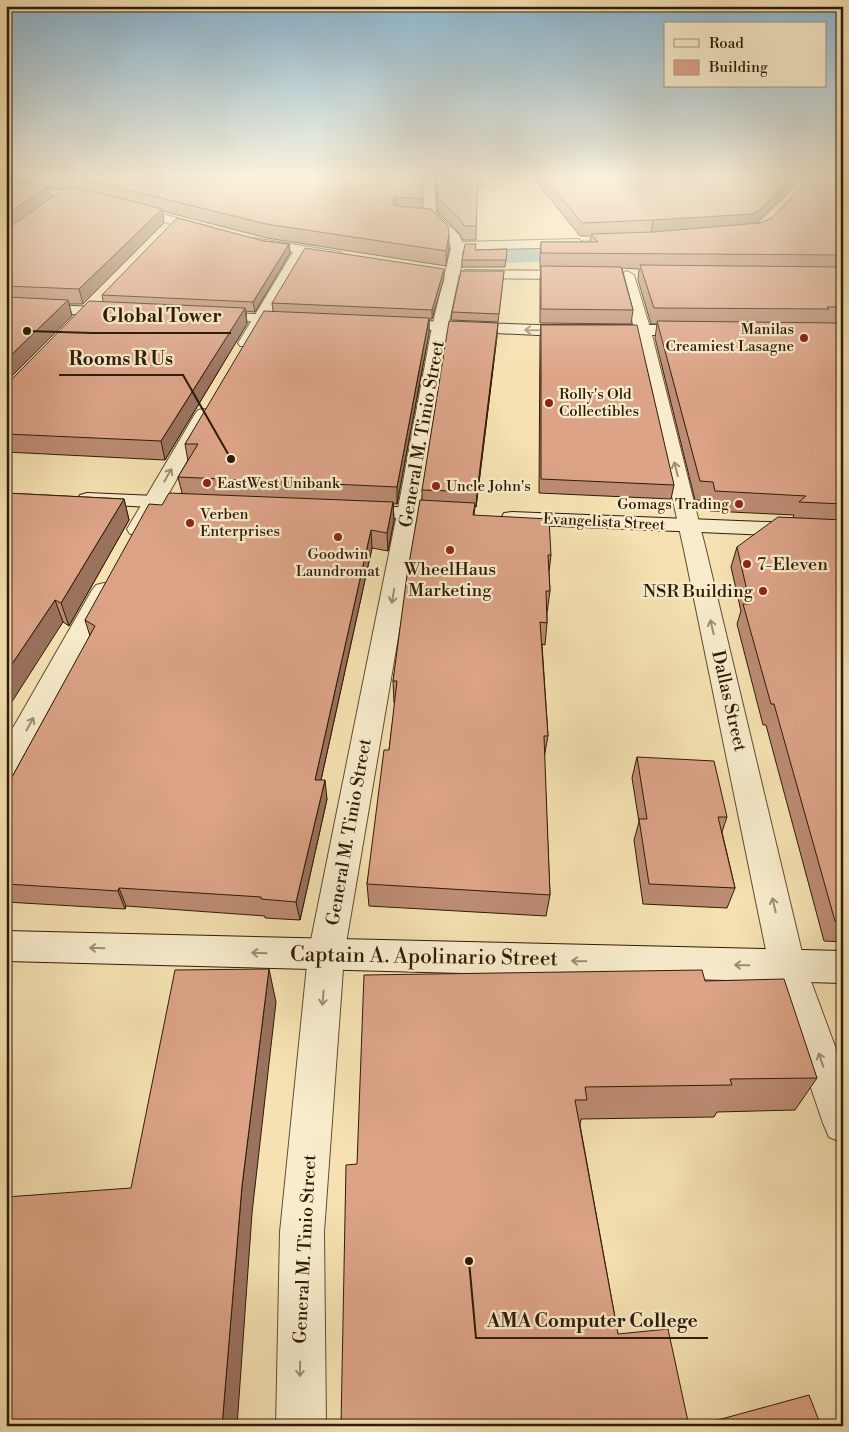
<svg xmlns="http://www.w3.org/2000/svg" width="849" height="1432" font-family="'Libre Bodoni',serif">
<style>
.lines{fill:none;stroke-linecap:round;stroke-linejoin:round}
.river{fill:#9dbcb3;fill-rule:evenodd}
.street-casing{stroke:#604c31;stroke-width:2}
.secondary-casing{stroke:#2e1b06;stroke-width:2}
.street{fill:#f8eccc;fill-rule:evenodd}
.secondary{fill:#f8eccc;fill-rule:evenodd}
.wall{fill:#bd8c74;stroke:#2e1b06;fill-rule:evenodd}
.shaded-wall{fill:#9a725e;stroke:#2e1b06}
.building{fill:#dca387;stroke:#2e1b06}
.oneway{stroke:#9d8e73}
.poi-dot{fill:#8f2418;stroke:#f8eccc;stroke-width:2}
.labels{text-anchor:middle;dominant-baseline:central;stroke-width:4.5;stroke-linejoin:round;paint-order:stroke}
.far-poi-label{font-size:15px;fill:#2e1b06;stroke:#f8eccc;text-anchor:start}
.far-street-label{font-size:15px;fill:#2e1b06;stroke:#f8eccc}
.street-label{font-size:18px;fill:#2e1b06;stroke:#f8eccc}
.poi-label{font-size:18px;fill:#2e1b06;stroke:#f8eccc;text-anchor:start}
.near-street-label{font-size:21px;fill:#2e1b06;stroke:#f8eccc}
.leader{fill:none;stroke:#2e1b06;stroke-width:2}
.callout-dot{fill:#2e1b06;stroke:#f8eccc;stroke-width:2}
.callout-label{font-size:19px;text-anchor:middle;font-weight:bold;fill:#2e1b06;stroke:#f8eccc;stroke-width:4.5;stroke-linejoin:round;paint-order:stroke}
</style>
<rect width="100%" height="100%" fill="#f5e1b1"/>
<filter id="stains"><feTurbulence type="fractalNoise" baseFrequency=".004" numOctaves="4"/><feColorMatrix values="0 0 0 0 .2 0 0 0 0 .09 0 0 0 0 .02 0 0 0 .5 -.17"/></filter>
<radialGradient id="worn" r=".72"><stop offset=".6" stop-color="#630" stop-opacity="0"/><stop offset="1" stop-color="#630" stop-opacity=".3"/></radialGradient>
<g class="lines">
<path class="river" d="M348 229 424 242 456 245 640 238 652 241 657 248 652 255 640 258 456 265 424 262 336 246 332 239 336 232Z"/>
<g class="street-casing">
<path id="street" d="M424 175H434L436 213 459 235 462 242 578 239 584 243 578 247 463 250 460 273 466 270 578 271 585 275 578 279 466 278 459 274 448 327 419 514 344 955 324 1232 326 1426H276L280 1232 308 955 397 514 432 327 451 248C448 232 432 228 425 214 420 204 424 186 424 175Z
M6 186 49 189 95 196 214 228 216 231 210 235 94 202 49 195 6 192Z
M254 238 340 252 346 256 340 260 305 254 254 343 252 346H240L238 343 293 252 250 245 248 242Z
M627 271 634 275 651 331 706 550 805 965 843 1068V1143L829 1137 823 1123 769 965 684 550 635 331 620 275Z
M204 409 210 410 213 414 149 529 146 534 138 535 130 534 127 529 195 414 198 410Z
M104 583 112 585 116 590 16 774 6 777V740L92 590 96 585Z"/>
</g>
<g class="secondary-casing">
<path id="secondary" d="M6 303 117 308 122 309 124 312 122 315 117 316 6 311Z
M210 312 297 316 302 317 304 320 302 323 297 324 205 319 203 316 205 313Z
M392 320 538 325H694L699 327 702 330 699 333 694 335H538L387 328 384 325 387 322Z
M87 493 202 498 209 500 212 504 209 508 202 510 80 503 77 499 80 495Z
M357 505 454 510 461 512 465 516 461 520 454 522 350 515 346 511 350 507Z
M512 512 843 525V538L512 524 504 523 501 518 504 513Z
M6 931 843 951V983L6 961Z"/>
</g>
<use href="#street" class="street"/>
<use href="#secondary" class="secondary"/>
</g>
<path class="wall" d="M6 175H422L423 208 449 248 446 266 267 238 162 211 164 223 83 304H69L72 316 6 382ZM49 188 64 189 52 198Z
M435 175H806L757 223H760L772 218 843 175V323H837L843 332V942L824 941 766 725H763L737 624 741 611 731 567 737 547 793 518 794 515 710 511 708 501 695 500 655 338 657 324H651L638 280 639 269 622 268 633 310 631 324 540 323V279L541 268H540V257L541 242H590L591 236H580L535 180 481 179V186H477L476 240H463L460 234 438 212Z
M264 241 289 244 290 253 255 312 246 311 247 324 165 460 6 452V383H8L103 302 102 295Z
M507 249 505 267H462V260L475 250Z
M504 271 498 322 451 320 452 312Z
M444 278 432 319H429V333L397 504H393L394 520 388 551 372 548 321 780 327 799 300 920 265 918V916L126 906 125 909 6 902V788L90 636 85 620 162 505 182 493 178 477 188 461 185 444 273 311 272 303Z
M541 325 674 485 671 499 539 493 540 337Z
M497 336 476 507H475L474 515 551 555 549 572 550 591 547 613V623L545 645 542 644 548 736 544 758 550 895 546 916 369 906 367 884 389 750 395 703H394L393 681 422 500V490Z
M6 493 124 499 129 520 69 626 63 622Z
M637 757 727 817 722 832 735 888 727 908 643 904 634 840 639 822 632 778Z
M705 981 817 1078 795 1110 717 1112 714 1117 581 1119 580 1125 618 1334 357 1164Z"/>
<path class="shaded-wall" d="M796 175H806L758 222 749 227 651 234 653 220Z
M49 186 52 198 6 231V214Z
M397 197V210L393 217V199Z
M162 209 164 223 83 304 79 289Z
M449 234V248L446 266V251Z
M289 244 290 253 255 312 253 302Z
M444 269V278L432 319V310Z
M68 300 72 316 6 382V360Z
M245 308 247 324 165 460 161 441Z
M429 318V333L397 504V487Z
M498 323 497 336 476 507 477 492Z
M124 499 129 520 69 626 61 603Z
M393 502 394 520 388 551 387 533Z
M371 530 372 548 317 798 315 780Z
M55 600 63 622 6 711V673Z
M325 780 327 799 300 920 296 902Z
M119 888 126 906 125 909 118 891Z
M269 969 276 1002 252 1213 237 1426H222L242 1186Z"/>
<path class="building" d="M41 175H422L423 199 397 197 393 199V204L395 206 431 209 448 226 449 234 446 251 266 224 92 181 65 177Z
M436 175H478L476 226H464L461 220 438 199Z
M542 175H689L694 178H703L706 175H796L761 209 753 214 653 220 582 223Z
M813 175H843V255L541 253V242H598L591 234 653 232 760 223 772 218Z
M6 182 49 186 6 214Z
M66 187 91 191 162 209 79 289 6 286V230Z
M177 218 264 241 289 244 253 302 102 295Z
M465 244H476L475 250 507 249 506 260H462Z
M305 248 444 269 432 310 272 303Z
M640 265 843 267V307H827L829 309 654 308Z
M541 266 621 267 633 310 541 309Z
M461 271H504L499 314 452 312Z
M6 297 68 300 6 360Z
M89 301 245 308 161 441 6 434V383H8Z
M264 311 429 318 397 487 178 477 198 444H185Z
M449 321 498 323 477 492 422 490Z
M657 321 837 323 843 332V504L799 502 806 496 715 491 713 482 700 481Z
M541 325H637L674 485 541 479Z
M6 493 124 499 61 603 55 600 6 673Z
M169 493 393 502 387 533 371 530 315 780H325L296 902 261 899V897L119 888 118 891 6 884V788L95 626 85 620 149 504 162 505Z
M420 500 475 503 473 515 549 519 551 555H548L550 591H546L547 623 540 622 548 736H544L550 895 367 884 384 750H389L397 681H393L407 575Z
M778 517 843 520V922L835 921 774 704H771L743 604H750L737 547Z
M637 757 714 761 727 817H718L735 888 649 884 639 819H647Z
M269 969 242 1186 222 1426H6V1197L131 1188 175 970Z
M702 970 705 981 784 979 817 1078 730 1079 732 1085 585 1087 587 1100H575L618 1334 668 1329 689 1426H341L346 1165 357 1164 364 975Z
M809 1395 821 1426H696Z"/>
<defs><path id="oneway-shaft" d="M-6 0H5M1.5-3L5.5 0L1.5 3" fill="none" stroke-width="1.6" stroke-linecap="round" stroke-linejoin="round" transform="scale(1.25)"/></defs>
<g class="oneway">
<use href="#oneway-shaft" transform="translate(532 330) rotate(-179)"/>
<use href="#oneway-shaft" transform="translate(676 469) rotate(-104)"/>
<use href="#oneway-shaft" transform="translate(168 475) rotate(-60)"/>
<use href="#oneway-shaft" transform="translate(393 596) rotate(100)"/>
<use href="#oneway-shaft" transform="translate(712 627) rotate(-103)"/>
<use href="#oneway-shaft" transform="translate(30 724) rotate(-61)"/>
<use href="#oneway-shaft" transform="translate(774 905) rotate(-103)"/>
<use href="#oneway-shaft" transform="translate(97 948) rotate(-178)"/>
<use href="#oneway-shaft" transform="translate(259 953) rotate(-178)"/>
<use href="#oneway-shaft" transform="translate(579 961) rotate(-179)"/>
<use href="#oneway-shaft" transform="translate(742 965) rotate(-179)"/>
<use href="#oneway-shaft" transform="translate(323 998) rotate(95)"/>
<use href="#oneway-shaft" transform="translate(821 1060) rotate(-109)"/>
<use href="#oneway-shaft" transform="translate(300 1369) rotate(91)"/>
</g>
<linearGradient id="sky" x2="0" y2="1"><stop stop-color="#8ab7d3"/><stop offset="0.47" stop-color="#faf2dc"/><stop offset="1" stop-color="#faf2dc" stop-opacity="0"/></linearGradient>
<rect width="849" height="375" fill="url(#sky)"/>
<g class="poi-dot">
<circle cx="804" cy="338" r="5"/>
<circle cx="549" cy="403" r="5"/>
<circle cx="207" cy="483" r="5"/>
<circle cx="436" cy="486" r="5"/>
<circle cx="739" cy="504" r="5"/>
<circle cx="190" cy="523" r="5"/>
<circle cx="338" cy="537" r="5"/>
<circle cx="450" cy="550" r="5"/>
<circle cx="747" cy="564" r="5"/>
<circle cx="763" cy="591" r="5"/>
</g>
<g class="labels">
<g class="far-poi-label">
<text x="794" y="329" text-anchor="end">Manilas<tspan x="794" dy="17">Creamiest Lasagne</tspan></text>
<text x="559" y="394">Rolly's Old<tspan x="559" dy="17">Collectibles</tspan></text>
<text x="217" y="483">EastWest Unibank</text>
<text x="446" y="486">Uncle John's</text>
<text x="729" y="504" text-anchor="end">Gomags Trading</text>
<text x="200" y="514">Verben<tspan x="200" dy="17">Enterprises</tspan></text>
<text x="338" y="554" text-anchor="middle">Goodwin<tspan x="338" dy="17">Laundromat</tspan></text>
</g>
<g class="far-street-label">
<text transform="translate(604 522) rotate(3)">Evangelista Street</text>
</g>
<g class="street-label">
<text transform="translate(422 434) rotate(-80)">General M. Tinio Street</text>
<text transform="translate(729 701) rotate(77)">Dallas Street</text>
<text transform="translate(349 832) rotate(-80)">General M. Tinio Street</text>
<text transform="translate(305 1249) rotate(-87)">General M. Tinio Street</text>
</g>
<g class="poi-label">
<text x="757" y="564">7-Eleven</text>
<text x="450" y="569" text-anchor="middle">WheelHaus<tspan x="450" dy="21">Marketing</tspan></text>
<text x="753" y="591" text-anchor="end">NSR Building</text>
</g>
<g class="near-street-label">
<text transform="translate(424 957) rotate(1)">Captain A. Apolinario Street</text>
</g>
</g>
<path class="leader" d="M27 331L92 333H231M231 459L183 375H59M469 1261L476 1338H708"/>
<g class="callout-dot">
<circle cx="27" cy="331" r="5"/>
<circle cx="231" cy="459" r="5"/>
<circle cx="469" cy="1261" r="5"/>
</g>
<g class="callout-label">
<text x="162" y="322">Global Tower</text>
<text x="121" y="365">Rooms R Us</text>
<text x="592" y="1327">AMA Computer College</text>
</g>
<rect width="849" height="1432" fill="none" stroke="#f5e1b1" stroke-width="25"/>
<rect x="8" y="8" width="834" height="1417" fill="none" stroke="#2e1b06" stroke-width="2.5"/>
<rect x="12" y="12" width="824" height="1407" fill="none" stroke="#2e1b06"/>
<rect x="664" y="22" width="162" height="65" fill="#f8eccc" stroke="#a7987d"/>
<rect x="674" y="39" width="25" height="8" fill="#f8eccc" stroke="#a7987d"/>
<text x="709" y="48" font-size="15" fill="#2e1b06">Road</text>
<rect x="674" y="60" width="25" height="15" fill="#dca387" stroke="#a7987d"/>
<text x="709" y="72" font-size="15" fill="#2e1b06">Building</text>
<rect width="100%" height="100%" filter="url(#stains)"/>
<rect width="100%" height="100%" fill="url(#worn)"/>
</svg>
